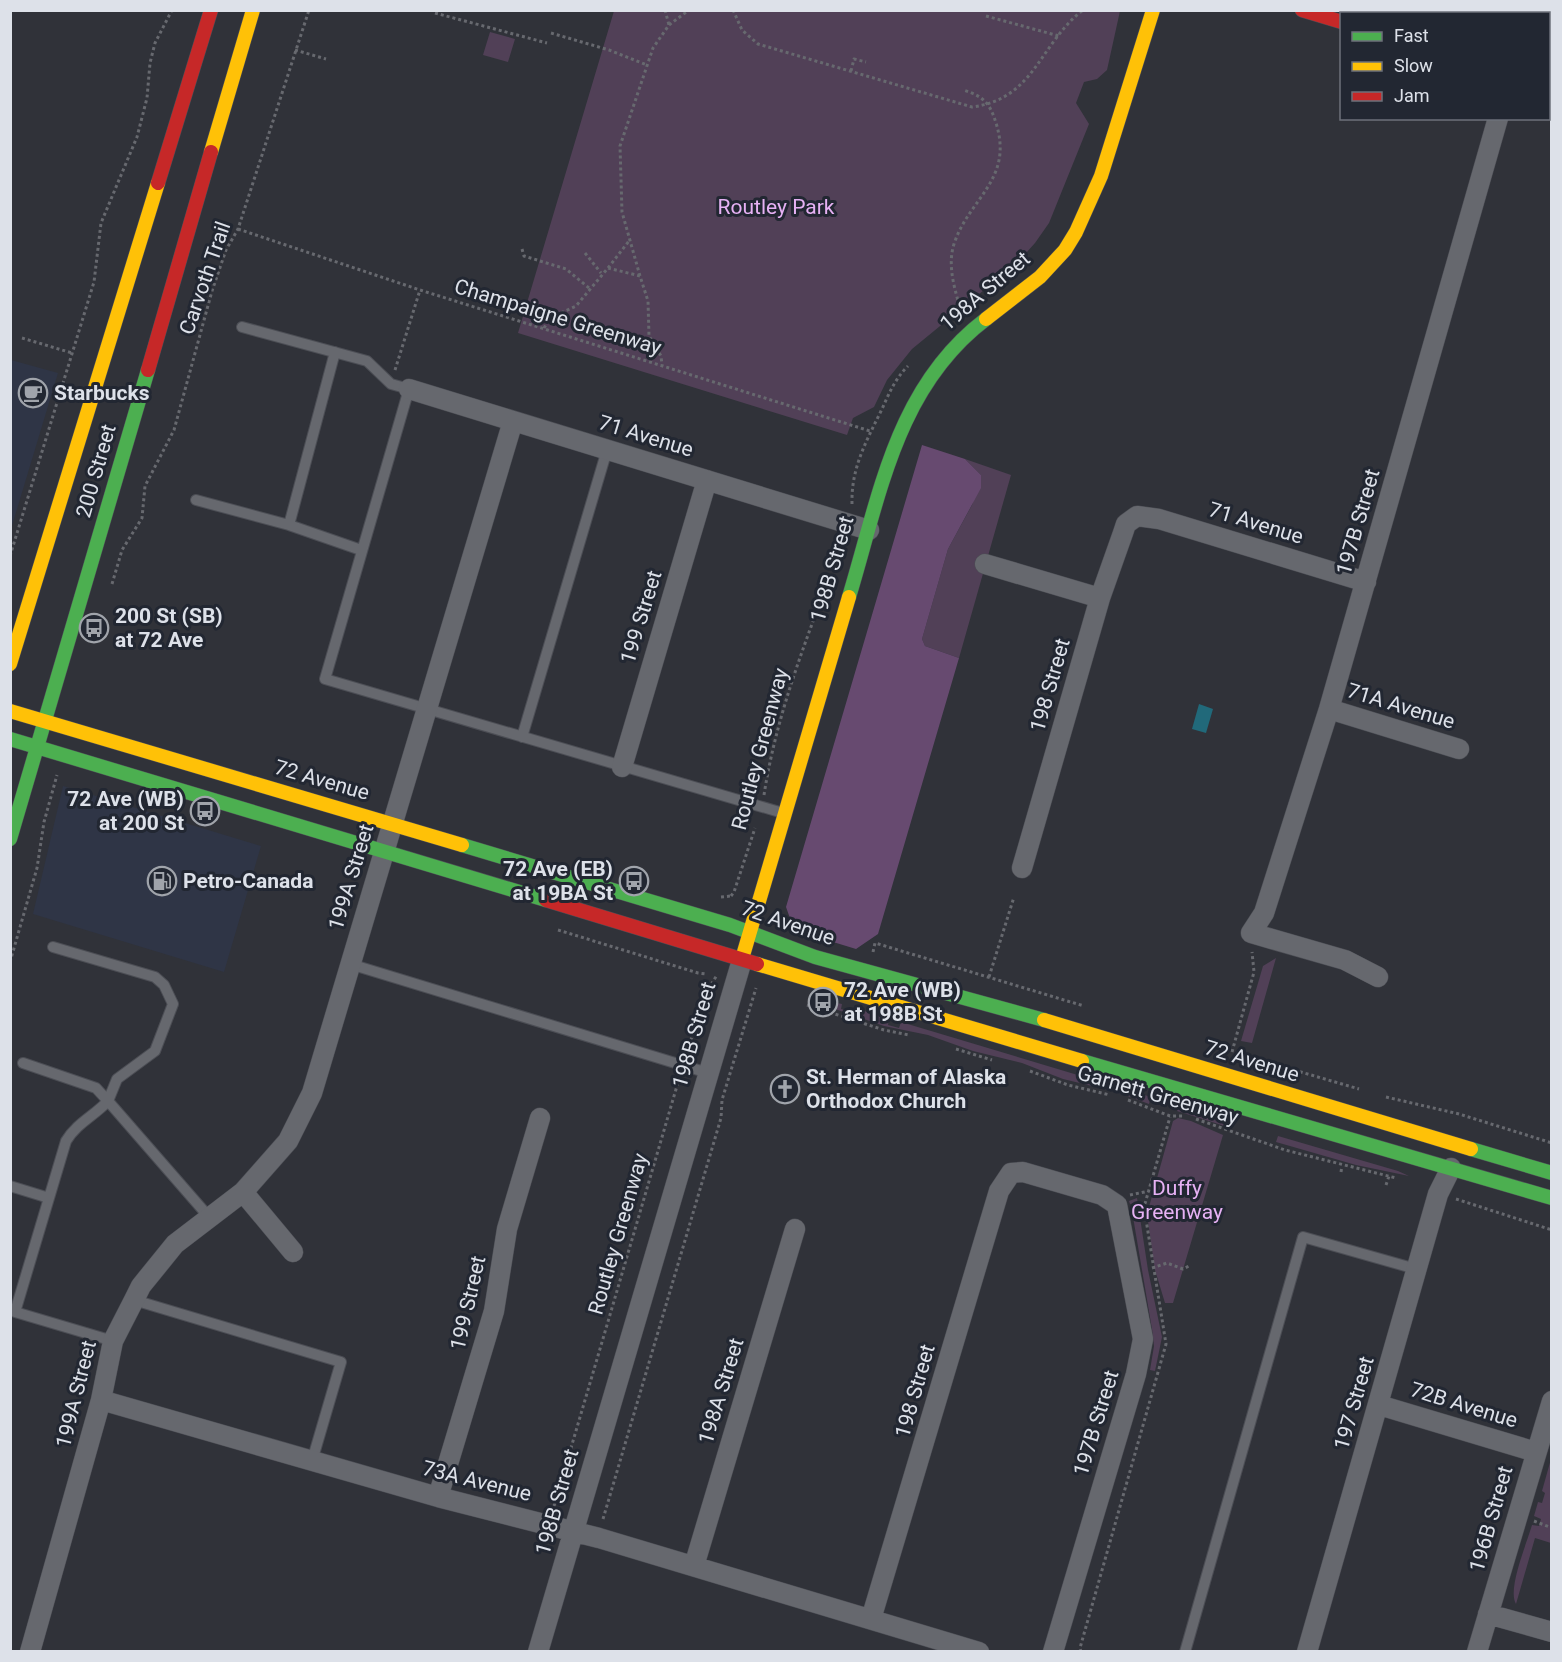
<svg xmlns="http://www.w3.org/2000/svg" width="1562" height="1662" font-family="Roboto,sans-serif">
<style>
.built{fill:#2f3546}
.green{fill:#514057}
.forest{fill:#674a70}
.water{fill:#21697a}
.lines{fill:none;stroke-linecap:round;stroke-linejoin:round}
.lane-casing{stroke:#4c4e55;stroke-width:12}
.street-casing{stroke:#4c4e55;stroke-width:21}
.fast-casing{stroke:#4c4e55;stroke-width:15}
.slow-casing{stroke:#4c4e55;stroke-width:15}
.jam-casing{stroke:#4c4e55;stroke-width:15}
.path{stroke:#67696f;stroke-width:3;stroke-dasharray:3 3;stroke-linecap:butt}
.lane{stroke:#66686e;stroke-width:10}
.street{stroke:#66686e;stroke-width:20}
.fast{stroke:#4caf50;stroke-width:14}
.slow{stroke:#ffc107;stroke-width:14}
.jam{stroke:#c62828;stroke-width:14}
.labels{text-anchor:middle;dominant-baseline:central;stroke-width:6;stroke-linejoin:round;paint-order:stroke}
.park-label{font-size:21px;fill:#e6b1f4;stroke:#222732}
.street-label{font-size:21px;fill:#dde1e9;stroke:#222732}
.poi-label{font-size:21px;font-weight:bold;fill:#dde1e9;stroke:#222732;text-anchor:start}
</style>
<rect width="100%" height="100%" fill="#303239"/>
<path class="built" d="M11 360 58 373 11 529 10 360Z
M63 786 261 846 224 972 33 914Z"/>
<path class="green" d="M614 11V10L1120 11 1107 70 1097 79 1084 82 1076 103 1089 124 1049 223 1035 243 1017 263 912 349 887 380 874 407 853 418 847 435 518 333Z
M490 32 515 39 508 62 483 55Z
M965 459 1011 475 959 658 925 646 922 639 948 549 972 505 981 475Z
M1276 958 1252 1043 1241 1041 1263 966Z
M837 1003 842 1004 841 1009 853 1012 855 1008 889 1019 888 1025 899 1028 901 1022 1151 1097 1149 1104 1117 1092 1063 1079 1022 1063 973 1051 928 1035 884 1026 835 1009Z
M1178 1106 1221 1118 1220 1122 1232 1125 1231 1128 1177 1111Z
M1178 1118 1191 1121 1223 1135 1173 1303H1165L1155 1270 1147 1214 1173 1121Z
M1278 1136 1398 1171 1409 1176 1356 1165 1276 1142Z
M1137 1198 1148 1270 1162 1337 1155 1371 1150 1370 1154 1346 1152 1329 1132 1211 1136 1209V1203L1130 1204 1129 1201Z
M1551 1459V1543L1535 1538 1516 1604C1507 1589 1527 1543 1532 1525L1539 1526 1541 1519 1534 1516 1538 1502 1542 1503 1545 1493 1542 1491Z"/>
<path class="forest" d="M922 445 965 459 981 475V488L948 549 922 639 925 646 959 658 878 934 856 949 820 938 792 924 786 907Z"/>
<path class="water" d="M1199 704 1213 709 1206 733 1192 729Z"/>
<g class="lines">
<g class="lane-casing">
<path id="lane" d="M242 327 367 361 391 384 409 389 325 679 783 813
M196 500 289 525 361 550
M289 525 335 352
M522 737 607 450
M350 964 708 1073
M23 1063 96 1088 108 1101 117 1079 155 1051 173 1004 164 985 155 977 53 947
M10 1186 49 1198
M134 1300 341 1362 312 1461
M113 1341 15 1312 66 1141C77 1123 94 1116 108 1101L209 1217
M1185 1652 1303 1237 1416 1269"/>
</g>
<g class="street-casing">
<path id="street" d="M1529 14V10
M409 389 869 530
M985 564 1100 598
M1329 709 1459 749
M622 767 707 480
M1022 868 1100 598 1123 533 1126 524 1137 516 1159 519 1366 582
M1378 977 1345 960 1251 933 1264 913 1329 709 1498 118
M243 1192 293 1252
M101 1400 438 1497 599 1538 979 1652
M1379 1405 1536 1452
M438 1497 494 1311 507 1229 540 1118
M694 1566 795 1229
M1488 1614 1552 1632
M871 1619 999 1191 1011 1173 1023 1172 1102 1195 1117 1205 1143 1339 1136 1374 1053 1652
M30 1652 101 1400 113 1341 134 1300 141 1286 175 1244 243 1192 288 1141 312 1093 513 421
M538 1652 742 960
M1307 1652 1438 1194 1451 1168
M1477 1652 1552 1401"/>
</g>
<g class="fast-casing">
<path id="fast" d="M1548 84H1552
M849 597C880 495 896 387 986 319
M10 739 546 900
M10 839 148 370
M462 845 730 925 815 957 1044 1020
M1082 1061 1552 1198
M1471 1149 1552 1173"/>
</g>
<g class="slow-casing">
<path id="slow" d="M211 152 253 10
M986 319 1040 277 1065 250 1076 232 1101 176 1153 10
M10 664 158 183
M10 711 462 845
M744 952 849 597
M757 964 1082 1061
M1044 1020 1471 1149"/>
</g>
<g class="jam-casing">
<path id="jam" d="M1302 10 1342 22
M158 183 211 10
M148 370 211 152
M546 900 757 964"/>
</g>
<path class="path" d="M665 10 669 25
M733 10 742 30 758 44 972 107C1035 99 1039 44 1083 10
M435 13 547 43
M986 16 1059 36
M551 33 609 50 647 65
M295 50 326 59
M851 71 854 59 866 62
M238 229 420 290 870 431
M522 249 524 256 566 269 589 288
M585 253 601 273
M608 268 629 241
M640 276 622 212 620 146 653 48 669 25 689 10
M961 311C955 290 947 266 954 244 969 198 1014 180 996 123 990 103 983 96 963 90
M544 328 550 318 576 306 608 268 640 276 648 301 649 336 661 356 662 365
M22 338 72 353
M395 370 420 290
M852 504C851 468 866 442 881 411 889 394 894 380 908 366
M10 556 94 282 101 223 137 137 147 98 150 63 155 43 172 10
M112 584 122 550 142 518 145 486 174 430 212 291 226 250 238 229 309 10
M764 795C776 718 802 651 829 578
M731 896 734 892 755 828
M721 897 731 896
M558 930 698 973 706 974
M873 952 875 943 1084 1006
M10 962 37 868 44 822 57 775
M989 977 1014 897
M807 1005 884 1030 909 1035
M956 1049 992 1060
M687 1052 706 993 717 975
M1232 1052 1254 972 1252 952
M1294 1070 1359 1089
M1030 1071 1068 1085 1110 1095
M1386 1097 1459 1114 1552 1143
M1128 1100 1170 1116H1184
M1196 1119 1285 1150 1396 1178
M1341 1172 1342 1166
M1386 1185 1389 1176
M1130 1195 1149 1191
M1456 1199 1552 1230
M1152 1268 1167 1263 1183 1269 1189 1266
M554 1506 679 1079
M603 1519 721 1118 722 1100 756 988
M1534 1521 1552 1528
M1081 1652 1080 1648 1166 1344 1144 1207 1170 1117"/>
<use href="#lane" class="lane"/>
<use href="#street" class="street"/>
<use href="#fast" class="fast"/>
<use href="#slow" class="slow"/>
<use href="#jam" class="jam"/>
</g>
<defs>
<g id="cafe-ring" transform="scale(1.5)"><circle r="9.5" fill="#222732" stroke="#a0a4ab" stroke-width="1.5"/><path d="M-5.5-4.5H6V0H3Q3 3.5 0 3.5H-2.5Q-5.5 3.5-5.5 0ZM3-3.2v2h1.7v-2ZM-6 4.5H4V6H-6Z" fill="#a0a4ab"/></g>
<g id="bus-ring" transform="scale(1.5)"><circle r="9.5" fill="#222732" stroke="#a0a4ab" stroke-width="1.5"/><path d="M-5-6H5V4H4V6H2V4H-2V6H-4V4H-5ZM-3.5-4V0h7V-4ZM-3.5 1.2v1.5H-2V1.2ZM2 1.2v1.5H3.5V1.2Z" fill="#a0a4ab"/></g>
<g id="fuel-ring" transform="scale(1.5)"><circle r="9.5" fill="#222732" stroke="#a0a4ab" stroke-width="1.5"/><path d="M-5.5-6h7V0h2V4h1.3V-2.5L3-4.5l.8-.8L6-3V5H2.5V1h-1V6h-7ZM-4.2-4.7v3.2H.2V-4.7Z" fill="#a0a4ab"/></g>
<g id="church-ring" transform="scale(1.5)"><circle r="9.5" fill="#222732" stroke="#a0a4ab" stroke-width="1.5"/><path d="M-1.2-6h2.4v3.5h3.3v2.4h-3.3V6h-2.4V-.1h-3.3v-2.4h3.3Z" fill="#a0a4ab"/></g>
</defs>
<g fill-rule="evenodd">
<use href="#cafe-ring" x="33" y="393"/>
<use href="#bus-ring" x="94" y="628"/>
<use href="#bus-ring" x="205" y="811"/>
<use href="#fuel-ring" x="162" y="881"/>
<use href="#bus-ring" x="634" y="881"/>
<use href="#bus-ring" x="823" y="1002"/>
<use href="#church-ring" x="785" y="1089"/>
</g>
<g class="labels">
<g class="park-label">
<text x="776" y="207">Routley Park</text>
<text x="1177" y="1188">Duffy<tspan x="1177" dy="24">Greenway</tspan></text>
</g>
<g class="street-label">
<text transform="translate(205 278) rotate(-71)">Carvoth Trail</text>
<text transform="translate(985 291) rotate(-40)">198A Street</text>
<text transform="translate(558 317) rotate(17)">Champaigne Greenway</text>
<text transform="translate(646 436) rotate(17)">71 Avenue</text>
<text transform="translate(96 471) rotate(-74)">200 Street</text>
<text transform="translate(1358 522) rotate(-74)">197B Street</text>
<text transform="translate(1256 523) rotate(17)">71 Avenue</text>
<text transform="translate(832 569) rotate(-74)">198B Street</text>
<text transform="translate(641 617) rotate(-73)">199 Street</text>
<text transform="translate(1050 685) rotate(-74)">198 Street</text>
<text transform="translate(1401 706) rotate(17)">71A Avenue</text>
<text transform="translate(760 749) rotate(-75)">Routley Greenway</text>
<text transform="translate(322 780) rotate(16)">72 Avenue</text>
<text transform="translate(351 877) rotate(-73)">199A Street</text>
<text transform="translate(788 923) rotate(19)">72 Avenue</text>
<text transform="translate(694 1035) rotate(-74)">198B Street</text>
<text transform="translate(1252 1061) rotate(17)">72 Avenue</text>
<text transform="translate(1158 1095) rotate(16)">Garnett Greenway</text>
<text transform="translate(618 1234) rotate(-74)">Routley Greenway</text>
<text transform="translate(468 1303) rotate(-77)">199 Street</text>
<text transform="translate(721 1391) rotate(-73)">198A Street</text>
<text transform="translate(915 1391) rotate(-74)">198 Street</text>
<text transform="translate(76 1394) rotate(-76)">199A Street</text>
<text transform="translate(1354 1403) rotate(-74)">197 Street</text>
<text transform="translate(1464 1405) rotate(17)">72B Avenue</text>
<text transform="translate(1096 1423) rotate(-73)">197B Street</text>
<text transform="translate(477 1481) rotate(14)">73A Avenue</text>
<text transform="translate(557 1502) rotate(-74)">198B Street</text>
<text transform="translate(1491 1519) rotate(-74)">196B Street</text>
</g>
<g class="poi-label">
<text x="54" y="393">Starbucks</text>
<text x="115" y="616">200 St (SB)<tspan x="115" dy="24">at 72 Ave</tspan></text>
<text x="184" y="799" text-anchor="end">72 Ave (WB)<tspan x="184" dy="24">at 200 St</tspan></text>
<text x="613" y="869" text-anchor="end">72 Ave (EB)<tspan x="613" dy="24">at 19BA St</tspan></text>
<text x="183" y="881">Petro-Canada</text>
<text x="844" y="990">72 Ave (WB)<tspan x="844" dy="24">at 198B St</tspan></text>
<text x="806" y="1077">St. Herman of Alaska<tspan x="806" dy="24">Orthodox Church</tspan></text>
</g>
</g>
<rect width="1562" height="1662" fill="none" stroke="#dde1e9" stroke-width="24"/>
<rect x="1340" y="12" width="210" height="108" fill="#222732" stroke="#6d717b" stroke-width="1.5"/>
<rect x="1352" y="32" width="30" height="9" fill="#4caf50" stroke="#6d717b" stroke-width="1.5"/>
<text x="1394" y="42" font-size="18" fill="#dde1e9">Fast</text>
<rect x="1352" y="62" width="30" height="9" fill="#ffc107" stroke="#6d717b" stroke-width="1.5"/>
<text x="1394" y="72" font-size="18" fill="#dde1e9">Slow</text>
<rect x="1352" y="92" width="30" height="9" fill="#c62828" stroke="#6d717b" stroke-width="1.5"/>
<text x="1394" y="102" font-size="18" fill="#dde1e9">Jam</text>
</svg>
